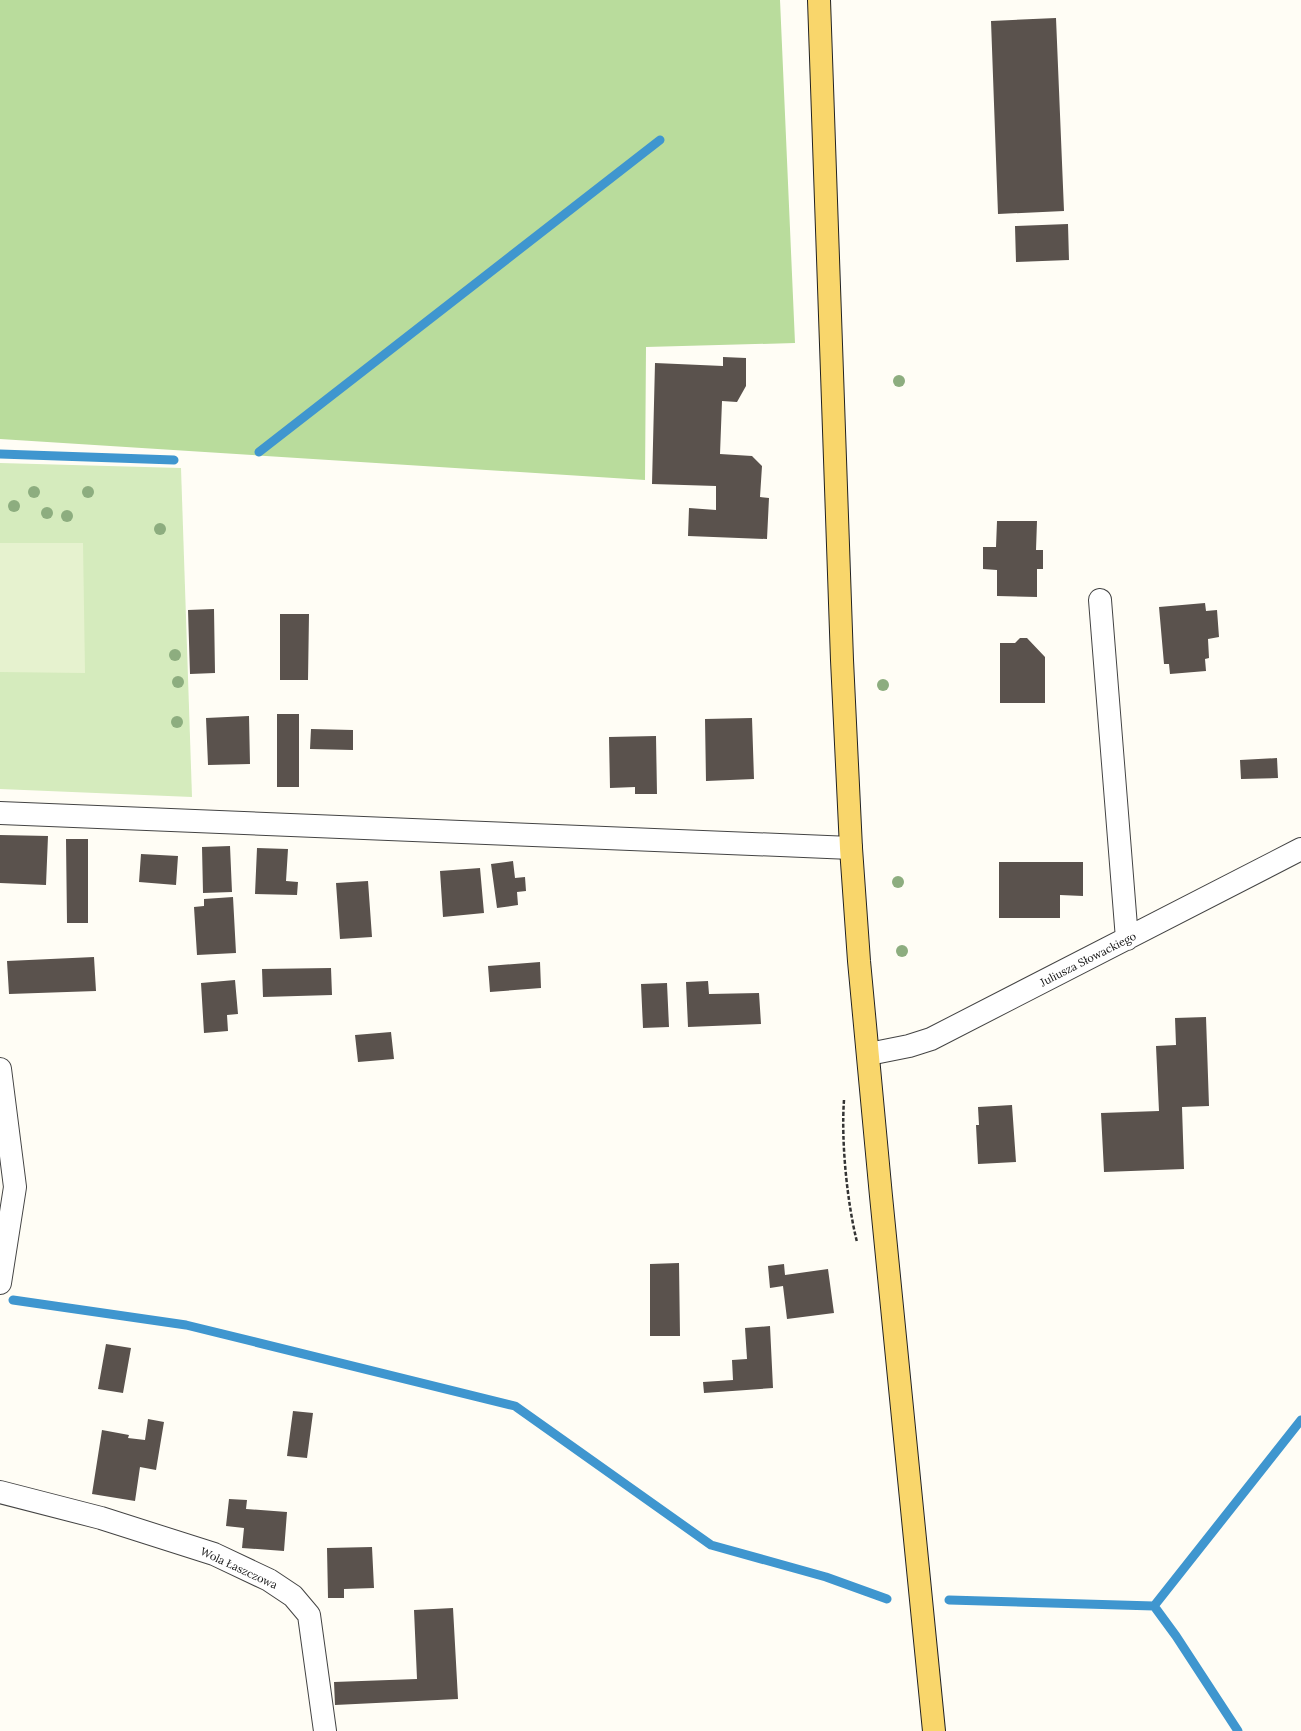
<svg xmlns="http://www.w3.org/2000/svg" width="1301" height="1731" font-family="Lora,serif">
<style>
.green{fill:#d5ebbd}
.forest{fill:#b9dc9c}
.pitch{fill:#e6f2cf}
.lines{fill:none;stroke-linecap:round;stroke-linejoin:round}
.stream{stroke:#3f96cf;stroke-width:9}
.building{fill:#5a524d}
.minor-casing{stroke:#444;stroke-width:24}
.major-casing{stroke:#222;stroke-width:24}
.path{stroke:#333;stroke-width:2.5;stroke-dasharray:4 2;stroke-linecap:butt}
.minor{stroke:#fff;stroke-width:22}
.major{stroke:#f9d66b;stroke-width:22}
.tree{fill:#8dad7f}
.labels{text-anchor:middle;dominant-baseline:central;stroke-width:4;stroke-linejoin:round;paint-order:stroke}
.street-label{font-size:11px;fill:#111;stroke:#fff}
</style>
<rect width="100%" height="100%" fill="#fffdf5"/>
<path class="green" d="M0 463 181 468 192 797 0 789Z"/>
<path class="forest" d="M0 0H780L795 343 646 347 645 480 0 439Z"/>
<path class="pitch" d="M0 543H83L85 673 0 672Z"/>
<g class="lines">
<path class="stream" d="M259 452 660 140
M0 454 174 460
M13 1300 186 1325 515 1406 711 1545 826 1577 887 1599
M949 1600 1154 1606 1176 1636 1238 1731
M1154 1606 1301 1420"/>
</g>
<path class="building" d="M1056 18 1064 211 998 214 991 21Z
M1068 224 1069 260 1016 262 1015 226Z
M723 357 746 358V386L737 402 722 401 720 454 752 456 762 466 760 497 769 498 767 539 688 536 689 508 716 510V486L652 484 655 363 723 366Z
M997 521H1037L1036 550H1043V569H1037V597L997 596V570L983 569V547H996Z
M1205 603 1206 611 1217 610 1219 637 1208 639 1209 658 1205 659 1206 671 1170 674 1169 664H1164L1159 607Z
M214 609 215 673 190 674 188 610Z
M280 614H309L308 680H280Z
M1020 638H1027L1045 657V703H1000V643H1015Z
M277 714H299V787H277Z
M249 716 250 764 208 765 206 718Z
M752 718 754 779 706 781 705 719Z
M311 729 353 730V750L310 749Z
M656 736 657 794H635V787L610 788 609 737Z
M1277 758 1278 778 1241 779 1240 760Z
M0 835 48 836 46 885 0 883Z
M66 839H88V923H67Z
M230 846 232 892 203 893 202 847Z
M257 848 288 849 286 881 298 882 297 895 255 894Z
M141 854 178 856 176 885 139 882Z
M513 861 515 878 525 877 526 891 517 892 518 905 497 908 491 864Z
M999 862H1083V896L1060 895V918H999Z
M480 868 484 913 443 917 440 871Z
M368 881 372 937 340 939 336 883Z
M233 897 236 953 197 955 194 907 204 906V899Z
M94 957 96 991 9 994 7 961Z
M540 962 541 988 490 992 488 966Z
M331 968 332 995 263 997 262 969Z
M235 980 238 1014 227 1015 228 1031 204 1033 201 983Z
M708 981 709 994 759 993 761 1024 688 1027 686 982Z
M667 983 669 1027 643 1028 641 984Z
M1206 1017 1209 1106 1182 1107 1184 1169 1104 1172 1101 1113 1159 1111 1156 1046 1176 1045 1175 1018Z
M391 1032 394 1059 358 1062 355 1035Z
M1012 1105 1016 1162 978 1164 976 1125H979L978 1107Z
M679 1263 680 1336H650V1264Z
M784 1264 785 1275 828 1269 834 1313 787 1319 783 1286 770 1288 768 1266Z
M770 1326 773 1388 704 1393 703 1382 733 1380 732 1360 747 1359 745 1328Z
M106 1344 131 1348 123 1393 98 1389Z
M293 1411 313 1413 307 1458 287 1456Z
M148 1419 164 1422 156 1470 140 1467 135 1501 92 1494 102 1430 129 1435 128 1438 145 1440Z
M229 1499 247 1500 246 1509 287 1512 284 1551 242 1548 244 1528 226 1526Z
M372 1547 374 1588 344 1589V1598H328L327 1548Z
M453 1608 458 1699 335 1705 334 1682 417 1679 414 1610Z"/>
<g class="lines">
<g class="minor-casing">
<path id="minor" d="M1100 600 1127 939
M0 813 851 848
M869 1054 909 1046 931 1039 1301 849
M0 1069 15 1187 0 1283
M0 1492 101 1518 214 1554 269 1580 293 1596 309 1615 325 1731"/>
</g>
<g class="major-casing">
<path id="major" d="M819 0 842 660 851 848 859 961 881 1196 934 1731"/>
</g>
<path class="path" d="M844 1100C841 1141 847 1202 857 1242"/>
<use href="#minor" class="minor"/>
<use href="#major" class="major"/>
</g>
<g class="tree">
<circle cx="899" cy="381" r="6"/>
<circle cx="34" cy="492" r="6"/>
<circle cx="88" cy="492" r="6"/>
<circle cx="14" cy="506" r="6"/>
<circle cx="47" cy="513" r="6"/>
<circle cx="67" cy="516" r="6"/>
<circle cx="160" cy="529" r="6"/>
<circle cx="175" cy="655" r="6"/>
<circle cx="178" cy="682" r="6"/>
<circle cx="883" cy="685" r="6"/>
<circle cx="177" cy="722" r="6"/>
<circle cx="898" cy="882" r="6"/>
<circle cx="902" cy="951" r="6"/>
</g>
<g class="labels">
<g class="street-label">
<text transform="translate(1088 959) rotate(-27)">Juliusza Słowackiego</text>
<text transform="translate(239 1568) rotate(25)">Wola Łaszczowa</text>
</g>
</g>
</svg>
